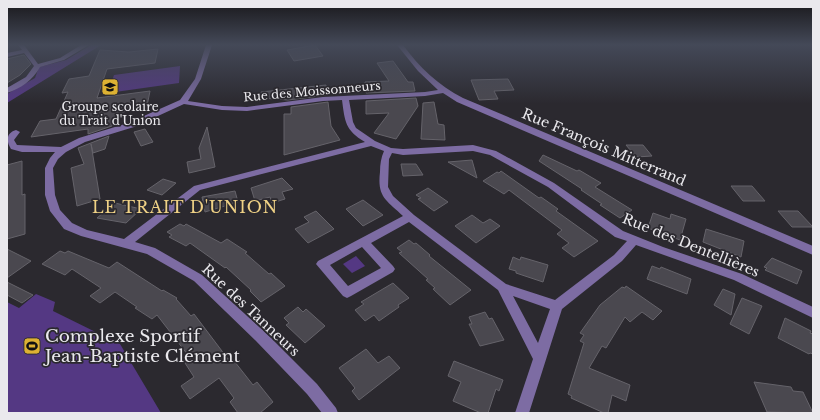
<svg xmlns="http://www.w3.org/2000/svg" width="820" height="420" font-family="'Libre Baskerville',serif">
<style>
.green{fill:#543883}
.building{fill:#4a484f;stroke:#65636a}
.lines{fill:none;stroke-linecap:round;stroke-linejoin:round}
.minor{fill:#7d6ca3;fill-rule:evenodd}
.labels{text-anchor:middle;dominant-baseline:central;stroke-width:3.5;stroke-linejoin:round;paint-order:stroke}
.far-street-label{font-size:12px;fill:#eae9ed;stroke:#2b292f}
.far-poi-label{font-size:12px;fill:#eae9ed;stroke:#2b292f}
.street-label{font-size:14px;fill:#eae9ed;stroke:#2b292f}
.quarter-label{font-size:16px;letter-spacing:1px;fill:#f0d286;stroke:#2b292f}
.near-poi-label{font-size:17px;fill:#eae9ed;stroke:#2b292f;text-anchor:start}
</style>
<rect width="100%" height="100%" fill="#2b292f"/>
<path class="green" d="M91 45H101L7 103V94L35 78 39 67 66 60Z
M180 66 179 83 108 93 114 75Z
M356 256 365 266 352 273 343 264Z
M36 294 55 302 53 311 120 344 161 413H7V302L19 308Z"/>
<path class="building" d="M315 45 323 56 294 61 287 50Z
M158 49 155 63 107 69 97 98 150 91 147 106 115 114 112 126 88 134V129L31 137 40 121 56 119 68 92 62 93 69 79 89 76 100 50 129 52Z
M24 55 31 64 20 75 7 83V59Z
M393 61 408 82H413L415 91 366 93 365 82 389 81 377 63Z
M508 79 514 90 494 91 498 99 479 100 471 80Z
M326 85 327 95 288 100 261 98V92Z
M416 98 418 106 396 139 374 133 389 113 366 114V101Z
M328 102 331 126 340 140 284 155V114H291V107Z
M434 102 438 124 444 125 445 140 421 139 423 103Z
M207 127 215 167 189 173 187 162 201 159 199 148Z
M145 129 153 142 141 146 134 132Z
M109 136 105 149 93 153 91 144 100 199 77 206 71 168 84 164 78 148Z
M626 145H643L652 156 636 157Z
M543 155 577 171 579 170 601 183 595 187 632 210 620 218 600 205 602 204 581 190 582 189 539 161Z
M472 160 477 178 448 162Z
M22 161V195L25 194V234L7 239V165Z
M401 164H416L423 175 403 176Z
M501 171 539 198 541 197 558 209 556 211 598 241 574 257 562 248 569 243 557 234 562 230 509 190 504 194 483 181 497 172 499 173Z
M282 178 293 189 282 192 285 199 272 203 270 197 255 201 251 188Z
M163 179 176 183 162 195 147 190Z
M731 186H752L765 201H743Z
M428 188 448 202 434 211 418 199 421 198 416 195Z
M235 191 238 202 205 212 202 197Z
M363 200 383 215 363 226 346 209Z
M115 203 141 209 126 223 97 218Z
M316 211 334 229 308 243 295 229 309 222 304 217Z
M778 211H798L813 227H792Z
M653 213 670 219 671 214 686 219 680 240 648 228Z
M472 215 483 223 490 219 500 226 476 243 455 226Z
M180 224 184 226 186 224 221 243 227 239 247 252 245 253 269 274 271 273 285 286 261 302 250 291 251 290 226 267 225 268 190 243 186 246 169 237 172 235 167 232Z
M706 229 744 241 741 257 703 242Z
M409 240 414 244 416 243 430 255 429 256 471 290 450 305 433 289 435 288 426 280 428 279 399 253 402 252 397 248Z
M7 249 31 261 7 278Z
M60 251 65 253 68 251 109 268 117 262 162 291 163 290 177 298 176 299 191 316 194 314 228 359 231 357 253 385 257 382 273 402 260 413H238L230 402 234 398 219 378 190 399 181 386 194 377 185 363 191 359 157 315 152 319 135 308 137 307 115 292 100 303 90 296 101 288 72 269 65 275 42 264Z
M513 257 520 260 521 257 548 265 543 282 516 273V271L509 269Z
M772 258 802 271 797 284 765 270 767 268 764 267Z
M652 266 660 269 661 267 691 279 687 294 647 279Z
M7 282 33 295 22 303 7 295Z
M393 283 409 298 398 305 399 307 379 321 374 315 365 321 355 310 364 304 361 302Z
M626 286 662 311 653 320 642 312 630 322 625 317 606 348 602 346 589 368 630 385 626 401 612 395 608 413H604L571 398 572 396 568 394 584 343 580 341 584 335 580 333 600 305 622 287 625 288Z
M723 289 735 294 731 315 714 305Z
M742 298 762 306 749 334 730 324Z
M298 307 303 312 306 309 325 326 305 343 286 325 289 323 284 318Z
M485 312 489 319 492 318 504 340 480 346 469 324H472L469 317Z
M785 318 811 331 810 333 813 334V354L810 353 809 354 778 338Z
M366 349 378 363 389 356 400 368 359 400 352 391 355 388 339 368Z
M454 361 503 380 499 391 496 389 488 413H481L453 401 461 382 448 376Z
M754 382 791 387 793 391 803 392 813 413 767 412Z"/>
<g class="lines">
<path class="minor" d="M18 45H24L38 64 60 58 81 45H89L64 60 40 67C33 80 20 89 7 93V88L26 77 34 66 24 53 7 57V53L22 50Z
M206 45H212L201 79 188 101 222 106 247 107 323 97 425 92 438 90 418 71 397 45H403C420 68 438 85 463 98L813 246V255L457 102 443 93 425 96 349 100 353 122 356 128 375 141 391 148 403 149 473 145 496 151 554 183 623 231 663 247 742 274 813 307V318L734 280 636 245 622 261 562 309 529 413H515L533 359 498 290 409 222 371 243 393 266 395 269 393 272 351 296 347 298 343 296 316 264 318 261 403 216C386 200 377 197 380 172 380 164 381 158 384 151L371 146 200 190 135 242 155 248 202 275 266 333 317 384 336 408 338 413H322L307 394 256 341 194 281 147 254 81 236 64 229 50 211 45 195V168L50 158 55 152H22L11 149C6 141 6 133 16 130L20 132 14 140 17 145 61 147 79 138 128 123 180 100 195 79ZM342 100C345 122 345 130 365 142L194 186 124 239 87 230 72 223 60 210 55 195 53 168 58 159 66 152 85 142 134 127 184 104 222 110 247 111 323 101ZM473 151 490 155 548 187 615 237 627 241 614 255 555 300 506 284 414 215 393 196 388 187 389 159 392 153 403 155ZM362 247 381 268 348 286 330 265ZM513 296 550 309 538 343Z"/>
</g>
<linearGradient id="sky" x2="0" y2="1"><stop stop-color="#18171a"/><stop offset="0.43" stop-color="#444958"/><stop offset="1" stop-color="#444958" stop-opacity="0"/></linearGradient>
<rect width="820" height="104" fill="url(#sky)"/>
<defs>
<g id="school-square" transform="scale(0.9)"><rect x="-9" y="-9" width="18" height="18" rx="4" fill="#ddb133" stroke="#2b292f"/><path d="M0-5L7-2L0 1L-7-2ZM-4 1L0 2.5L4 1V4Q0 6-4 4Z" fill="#111"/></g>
<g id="stadium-square" transform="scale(0.9)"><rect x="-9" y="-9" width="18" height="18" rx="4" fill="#ddb133" stroke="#2b292f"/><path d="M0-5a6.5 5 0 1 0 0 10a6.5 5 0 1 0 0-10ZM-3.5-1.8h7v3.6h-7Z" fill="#111"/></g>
</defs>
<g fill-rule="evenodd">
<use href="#school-square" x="110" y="87"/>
<use href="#stadium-square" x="32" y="346"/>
</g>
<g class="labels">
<g class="far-street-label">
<text transform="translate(312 91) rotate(-5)">Rue des Moissonneurs</text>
</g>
<g class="far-poi-label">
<text x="110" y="106">Groupe scolaire<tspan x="110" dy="14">du Trait d'Union</tspan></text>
</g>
<g class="street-label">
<text transform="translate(604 147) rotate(23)">Rue François Mitterrand</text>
<text transform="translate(691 245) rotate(22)">Rue des Dentellières</text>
<text transform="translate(251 310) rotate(43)">Rue des Tanneurs</text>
</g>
<g class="quarter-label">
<text x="185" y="207">LE TRAIT D'UNION</text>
</g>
<g class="near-poi-label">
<text x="45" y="336">Complexe Sportif<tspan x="45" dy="20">Jean-Baptiste Clément</tspan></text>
</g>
</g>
<rect width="820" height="420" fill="none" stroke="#eae9ed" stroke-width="16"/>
</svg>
